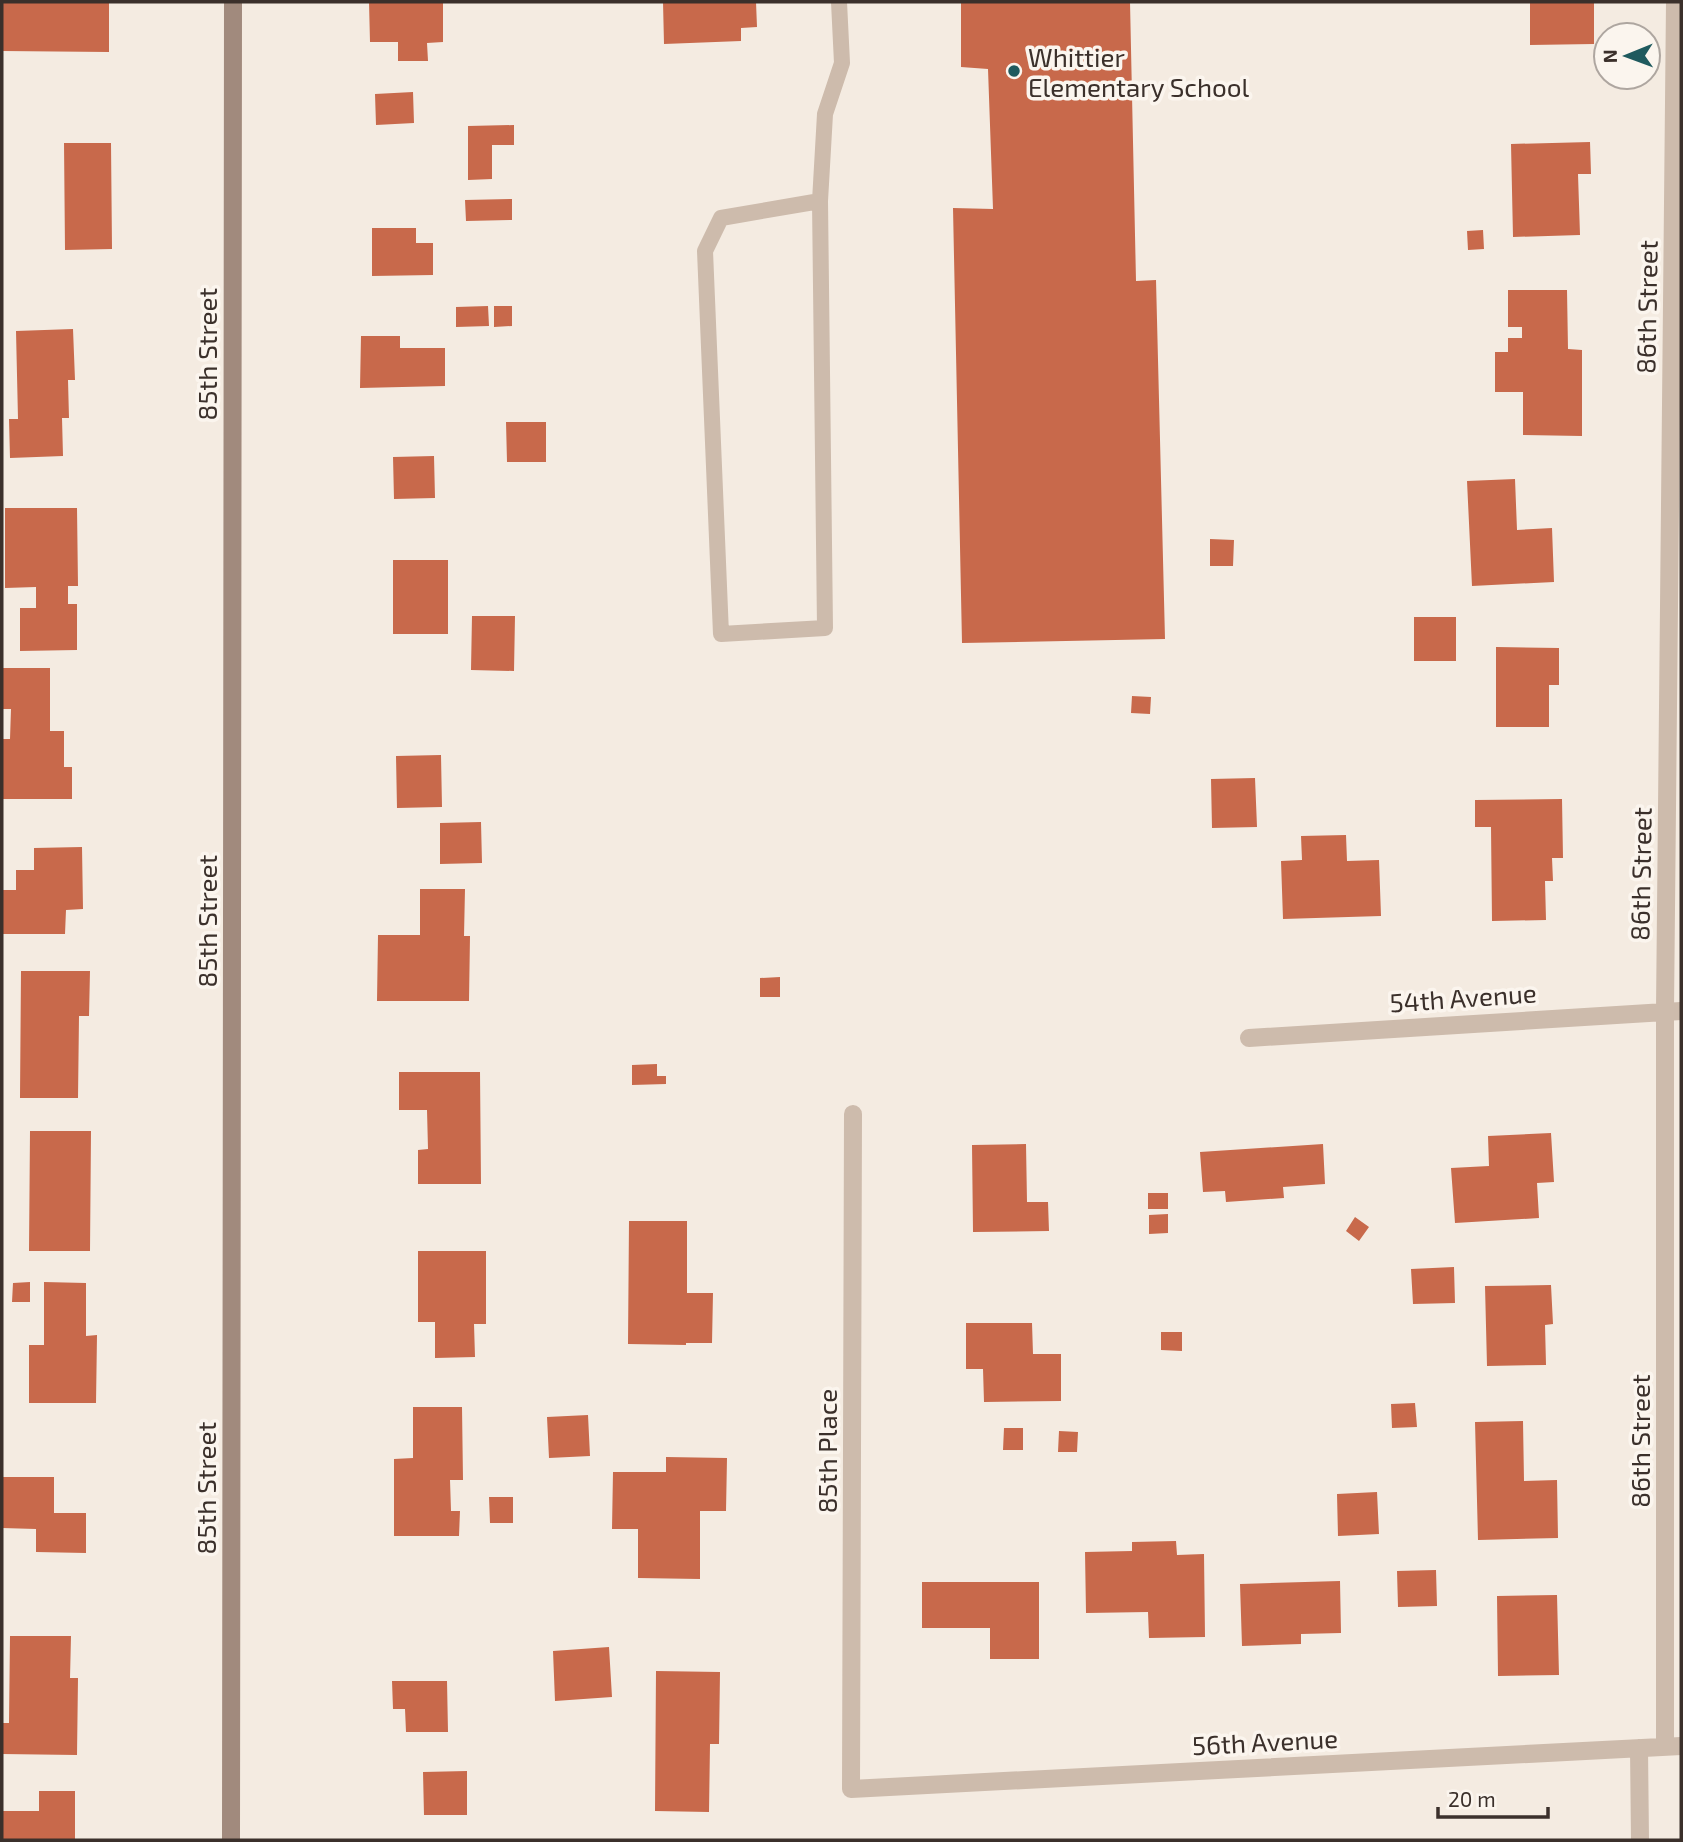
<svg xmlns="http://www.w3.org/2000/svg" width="1683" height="1842" font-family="'Exo 2',sans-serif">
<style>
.building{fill:#c8694b}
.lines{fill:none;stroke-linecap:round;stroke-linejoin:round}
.lane{stroke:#cdbbac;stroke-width:16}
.street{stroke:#cdbbac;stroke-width:18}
.secondary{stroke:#a18a7d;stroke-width:18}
.poi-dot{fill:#1f5a5e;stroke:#fbf5ee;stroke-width:2.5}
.labels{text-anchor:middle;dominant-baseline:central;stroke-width:7;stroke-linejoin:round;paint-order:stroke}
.poi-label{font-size:26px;fill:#3b302b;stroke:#fbf5ee;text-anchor:start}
.street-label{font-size:26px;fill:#3b302b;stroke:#fbf5ee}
</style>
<rect width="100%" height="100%" fill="#f4ebe1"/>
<path class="building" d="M2 2H109V52L2 51Z
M369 2H443V42L427 43 428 61H398V42H370Z
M663 2H756L757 27 741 28V41L664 44Z
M961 2H1130L1136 281 1156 280 1165 639 962 643 953 208 993 209 988 69 961 67Z
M1530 2H1594V44L1530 45Z
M413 92 414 123 376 125 375 94Z
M514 125V145H492V179L468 180V126Z
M1590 142 1591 174H1578L1580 235 1513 237 1511 144Z
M64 143H111L112 249 65 250Z
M512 199V220L466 221 465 200Z
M372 228H416V243H433V275L372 276Z
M1483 230 1484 249 1468 250 1467 231Z
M1508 290H1567L1568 349 1582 350V436L1523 435V392H1495V352H1508V338H1522V327H1508Z
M488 306 489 326 456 327V307Z
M494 306H512V326L494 327Z
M73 329 75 380H68L69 418H62L63 456 10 458 9 419H18L16 331Z
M361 336H400V348H445V386L360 388Z
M506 422H546V462H507Z
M434 456 435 498 394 499 393 457Z
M1515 479 1517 530 1552 528 1554 582 1472 586 1467 481Z
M5 508H77L78 586H68V604H77V650L20 651V608H36V587L5 588Z
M1210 539 1234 540 1233 566H1210Z
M393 560H448V634H393Z
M472 616H515L514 671 471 670Z
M1414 617H1456V661H1414Z
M1496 647 1559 648V685H1549V727H1496Z
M2 668H50V731H64V767H72V799H2V739H10L11 709H2Z
M1132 696 1151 697 1150 714 1131 713Z
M441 755 442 807 397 808 396 756Z
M1255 778 1257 827 1212 828 1211 779Z
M1562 799 1563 858H1552L1553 881H1545L1546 920 1492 921 1491 827H1475V800Z
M481 822 482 863 440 864V823Z
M1346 835 1347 861 1379 860 1381 916 1283 919 1281 861 1302 860 1301 836Z
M82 847 83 909 66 910 65 934H2V890H16V870H34V848Z
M420 889H465L464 936H470L469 1001H377L378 935H420Z
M21 971H90L89 1016H79L78 1098H20Z
M780 977V997H760V978Z
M657 1064V1076H666V1084L632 1085V1065Z
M399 1072H480L481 1184H418V1150L428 1149 427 1110H399Z
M30 1131H91L90 1251H29Z
M1551 1133 1554 1182 1537 1183 1539 1218 1455 1223 1451 1168 1489 1166 1488 1136Z
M1026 1144 1027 1202H1048L1049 1231 973 1232 972 1145Z
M1323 1144 1325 1184 1283 1187 1284 1198 1226 1202 1225 1191 1203 1192 1200 1152Z
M1148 1193H1168V1209H1148Z
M1168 1214V1233L1149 1234V1215Z
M1355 1217 1369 1227 1359 1241 1346 1231Z
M629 1221H687V1293H713L712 1343H686V1345L628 1344Z
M418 1251H486V1324H474L475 1357 435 1358V1322H418Z
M1454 1267 1455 1303 1413 1304 1411 1269Z
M30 1282V1302H12L13 1283Z
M44 1282 86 1283V1336L97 1335 96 1403H29V1345H44Z
M1551 1285 1553 1324 1545 1325 1546 1365 1487 1366 1485 1286Z
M966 1323H1032L1033 1354H1061V1401L984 1402 983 1369H966Z
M1161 1332H1182V1351L1161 1350Z
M1415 1403 1417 1427 1392 1428 1391 1404Z
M413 1407H462L463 1480H450L451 1511H460L459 1536H394V1459L413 1458Z
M588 1415 590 1456 549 1458 547 1417Z
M1523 1421 1524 1481 1557 1480 1558 1538 1478 1540 1475 1422Z
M1004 1428H1023V1450H1003Z
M1059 1431 1078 1432 1077 1452H1058Z
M666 1457 727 1458 726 1511H700V1579L638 1578V1529H612L613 1472H666Z
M2 1477H54V1513H86V1553L36 1552V1529L2 1528Z
M1377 1492 1379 1534 1338 1536 1337 1494Z
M489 1497H513V1523H490Z
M1176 1541 1177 1555 1204 1554 1205 1637 1149 1638 1148 1612 1086 1613 1085 1552 1132 1551V1542Z
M1436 1570 1437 1606 1398 1607 1397 1571Z
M1340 1581 1341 1633 1301 1634V1644L1242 1646 1240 1584Z
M922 1582H1039V1659H990V1628H922Z
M1557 1595 1559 1675 1498 1676 1497 1596Z
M10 1636H71L70 1678H78L77 1755 2 1754V1723H9Z
M609 1647 612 1697 555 1701 553 1651Z
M656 1671 720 1672 719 1744H710L709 1812 655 1811Z
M392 1681H447L448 1732H406L405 1709H393Z
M467 1771V1815H424L423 1772Z
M39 1791H75V1840H2V1811H39Z"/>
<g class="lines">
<path class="lane" d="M820 201 721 218 705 251 721 634 825 628 820 201 825 114 842 63 839 2"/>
<path class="street" d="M1249 1038 1681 1011
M853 1114 851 1789 1681 1746
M1665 1747V1010L1675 2
M1639 1748 1640 1840"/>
<path class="secondary" d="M231 1840 233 2"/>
</g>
<circle class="poi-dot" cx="1014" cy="71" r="7"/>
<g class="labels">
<g class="poi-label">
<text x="1028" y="56">Whittier<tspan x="1028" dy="30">Elementary School</tspan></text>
</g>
<g class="street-label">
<text transform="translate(1646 307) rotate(-89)">86th Street</text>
<text transform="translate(206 354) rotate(-90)">85th Street</text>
<text transform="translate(1640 874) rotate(-89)">86th Street</text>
<text transform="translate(206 921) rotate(-90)">85th Street</text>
<text transform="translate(1463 997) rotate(-4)">54th Avenue</text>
<text transform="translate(1639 1441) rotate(-90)">86th Street</text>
<text transform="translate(826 1451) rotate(-90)">85th Place</text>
<text transform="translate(205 1488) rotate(-90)">85th Street</text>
<text transform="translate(1265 1741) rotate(-3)">56th Avenue</text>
</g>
</g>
<rect width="1683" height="1842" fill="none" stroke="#3b302b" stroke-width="7"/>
<g transform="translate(1627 56) rotate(269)"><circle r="33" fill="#fbf5ee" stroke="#aea6a0" stroke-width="2"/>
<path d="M0-5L12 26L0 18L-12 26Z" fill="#1f5a5e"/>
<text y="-10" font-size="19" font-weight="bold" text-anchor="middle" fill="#3b302b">N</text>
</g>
<path d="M1438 1807v10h110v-10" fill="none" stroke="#3b302b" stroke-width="3.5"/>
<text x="1448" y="1807" font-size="21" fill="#3b302b" stroke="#fbf5ee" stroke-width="5" paint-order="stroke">20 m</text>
</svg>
